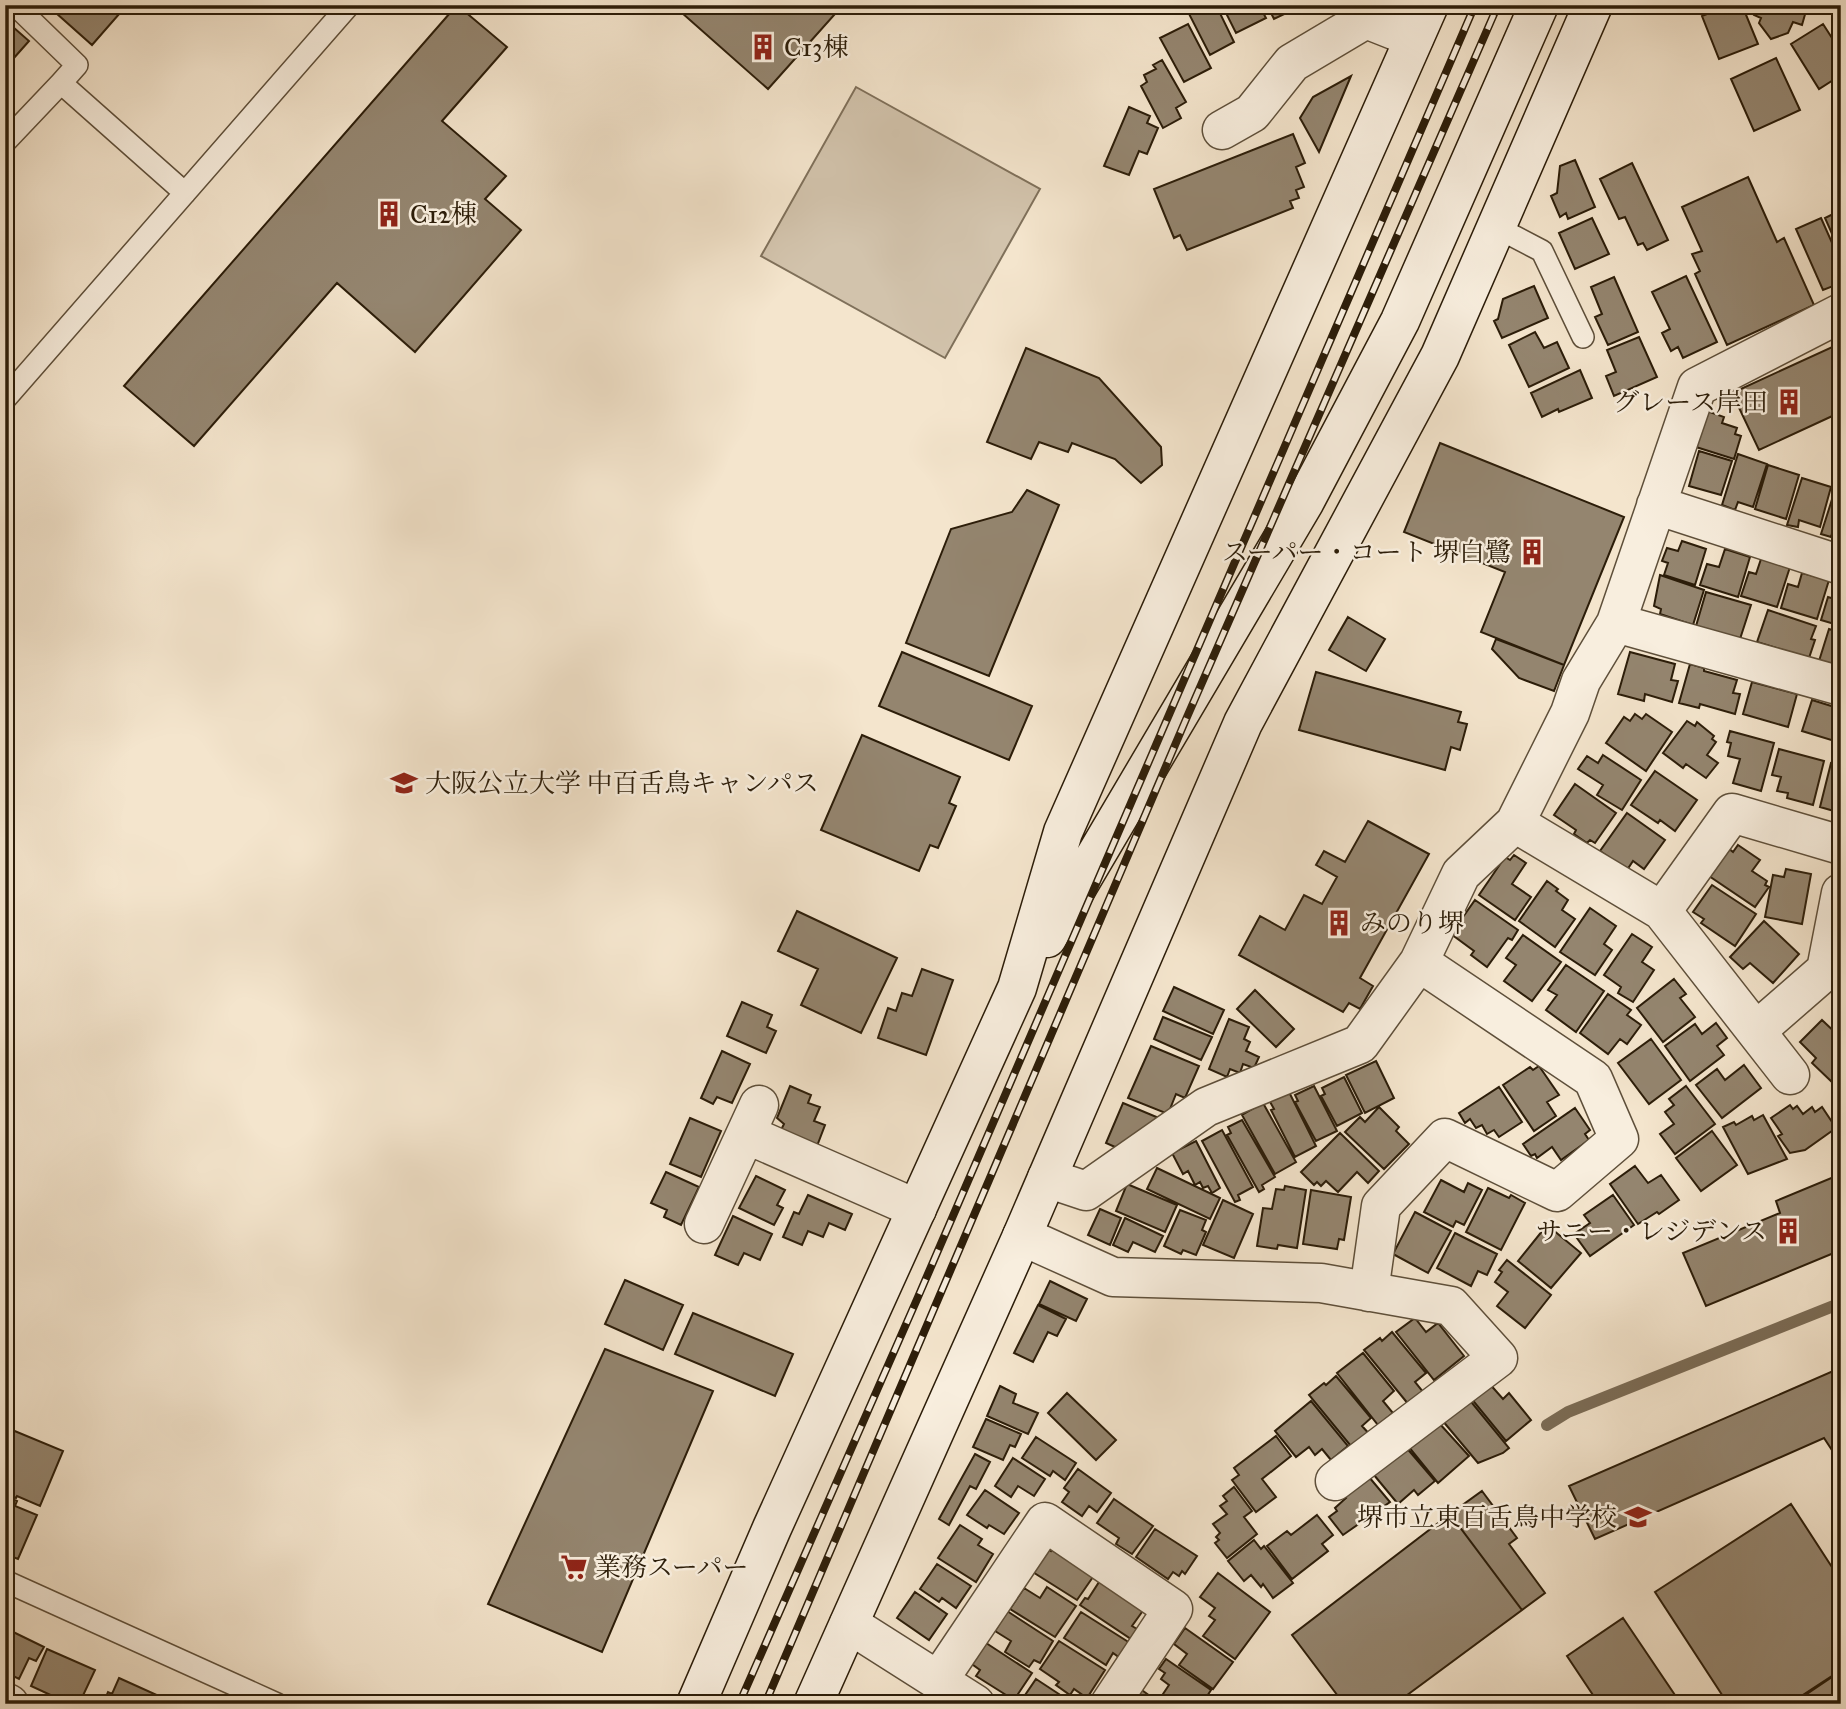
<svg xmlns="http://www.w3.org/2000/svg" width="1846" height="1709" font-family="'IM FELL Great Primer','Noto Serif JP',serif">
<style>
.green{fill:#d2c3ac;stroke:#7f705a;stroke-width:2}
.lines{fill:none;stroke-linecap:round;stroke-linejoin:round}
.stream{stroke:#7b6c56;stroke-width:12}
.building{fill:#94856f;stroke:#2c1d09;stroke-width:2}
.lane-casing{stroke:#5e4f3a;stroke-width:24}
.street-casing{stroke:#5e4f3a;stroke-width:41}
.secondary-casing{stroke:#2c1d09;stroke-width:41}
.lane{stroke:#f8eede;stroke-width:21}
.street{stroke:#f8eede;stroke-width:38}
.secondary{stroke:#f8eede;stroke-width:38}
.rail-casing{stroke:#2c1d09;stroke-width:8}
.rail{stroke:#f8eede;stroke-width:5;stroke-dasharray:16;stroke-linecap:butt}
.labels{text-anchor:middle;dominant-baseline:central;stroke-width:5;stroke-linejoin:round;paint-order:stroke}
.poi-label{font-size:26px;fill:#2c1d09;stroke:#f8eede;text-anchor:start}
</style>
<rect width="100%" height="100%" fill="#f4e5cd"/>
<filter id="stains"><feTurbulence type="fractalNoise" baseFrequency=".00286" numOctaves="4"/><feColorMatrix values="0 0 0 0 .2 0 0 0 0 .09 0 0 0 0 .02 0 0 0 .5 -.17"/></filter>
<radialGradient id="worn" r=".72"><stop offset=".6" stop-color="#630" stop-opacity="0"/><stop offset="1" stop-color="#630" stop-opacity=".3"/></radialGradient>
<path class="green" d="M856 87 1040 189 945 358 761 256Z"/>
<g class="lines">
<path class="stream" d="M1547 1425 1568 1412 1841 1303"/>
</g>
<path class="building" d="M47 5H127L92 45Z
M457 5 507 47 442 121 506 176 485 199 521 230 415 352 337 283 194 446 124 386Z
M673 5H843L768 89Z
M1187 5H1216L1234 42 1210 55 1185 6Z
M1222 5H1259L1266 18 1236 33Z
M1267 5H1298L1299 7 1274 19Z
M1729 5H1742L1758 44 1719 59 1702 16Z
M1757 5H1789L1806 11 1802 25 1793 22 1788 33 1771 39 1759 23 1761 18 1754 15Z
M5 20 29 41 5 68Z
M1188 24 1211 68 1184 82 1160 38Z
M1823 24 1841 52V75L1819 89 1791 44Z
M1776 58 1800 110 1754 131 1731 79Z
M1162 60 1186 102 1176 108 1181 118 1163 128 1141 86 1147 82 1144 75 1156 69 1153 65Z
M1351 76 1319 152 1300 118 1313 97Z
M1129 107 1150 116 1147 123 1158 128 1147 154 1139 151 1129 175 1104 166Z
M1293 134 1305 163 1296 167 1304 187 1296 190 1299 198 1290 201 1293 208 1187 250 1180 235 1174 238 1154 189Z
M1575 160 1595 207 1568 219 1566 213 1560 217 1551 196 1557 193 1560 166Z
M1632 163 1668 240 1647 250 1643 243 1638 245 1625 217 1619 219 1600 179Z
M1748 177 1777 242 1784 238 1814 305 1727 345 1695 274 1700 271 1692 254 1702 251 1682 207Z
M1841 210V254L1825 218Z
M1592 218 1609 254 1575 269 1559 233Z
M1821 218 1841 263V274L1834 277 1836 285 1823 290 1796 229Z
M1686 276 1717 342 1683 358 1678 347 1671 351 1662 333 1670 329 1652 292Z
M1614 277 1638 332 1608 345 1595 317 1602 314 1591 287Z
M1534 286 1548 318 1502 338 1494 321 1498 319 1503 299Z
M1535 332 1544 348 1557 342 1569 368 1529 387 1509 345Z
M1639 337 1657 377 1614 396 1606 376 1616 372 1607 350Z
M1841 343V412L1759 450 1732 393Z
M1026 348 1099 378 1161 447 1162 465 1141 483 1115 459 1072 443 1068 452 1039 442 1031 459 987 442Z
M1580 370 1592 398 1559 412 1558 409 1542 417 1531 393Z
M1707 411 1724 417 1722 423 1737 428 1735 434 1741 436 1734 459 1696 447Z
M1440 443 1624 517 1564 665 1481 632 1505 572 1404 532Z
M1699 451 1732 461 1721 495 1689 486Z
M1738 454 1767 464 1753 507 1738 502 1735 510 1722 505Z
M1768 465 1799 475 1786 519 1755 509Z
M1802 478 1831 487 1820 527 1799 520 1798 527 1787 525Z
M1027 490 1059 505 989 676 906 643 951 529 1012 512Z
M1835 490 1841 491V533L1833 530 1831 537 1821 534Z
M1682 541 1706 549 1695 585 1664 575 1668 563 1662 561 1667 548 1678 551Z
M1725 549 1750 557 1738 597 1700 585 1707 564 1719 567Z
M1761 559 1790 567 1777 607 1741 596 1749 572 1756 574Z
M1802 573 1829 580 1817 619 1781 608 1788 584 1798 587Z
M1660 575 1704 590 1693 625 1660 614 1661 609 1654 606Z
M1706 592 1751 605 1740 639 1696 626Z
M1841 592V626L1821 620 1828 597 1838 600Z
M1768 610 1816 626 1811 639 1815 640 1809 658 1757 642Z
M1348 617 1385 639 1366 671 1329 650Z
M1829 629 1841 633V668L1819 661Z
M1496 639 1564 665 1554 691 1519 678 1492 649Z
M902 652 1032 706 1009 760 879 706Z
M1630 652 1675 664 1671 680 1678 681 1672 702 1645 694 1644 701 1618 694Z
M1690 664 1704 668V671L1737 680 1733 693 1740 694 1735 714 1700 704 1699 708 1679 703Z
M1316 672 1461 712 1458 722 1467 724 1460 750 1451 747 1445 770 1299 730Z
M1752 682 1797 694 1788 727 1743 714Z
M1812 700 1841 709V743L1802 731Z
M1635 714 1642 719 1646 714 1672 732 1646 771 1606 743 1624 717 1630 721Z
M1687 721 1695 726 1697 722 1714 736 1712 739 1716 742 1707 755 1718 763 1706 778 1686 764 1683 768 1663 753Z
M1730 731 1774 743 1761 791 1733 783 1740 759 1728 756 1731 743 1727 742Z
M862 735 960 777 949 803 956 806 938 848 930 845 919 871 821 830Z
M1779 749 1824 761 1813 805 1787 798 1788 793 1777 791 1781 777 1772 775Z
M1603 755 1641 780 1622 810 1597 795 1603 785 1578 769 1587 756 1598 763Z
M1831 763 1841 765V809L1835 808 1834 811 1820 807Z
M1655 771 1697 800 1675 831 1660 820 1658 823 1631 805Z
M1575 784 1616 813 1595 843 1590 840 1587 843 1574 834 1576 830 1554 815Z
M1627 813 1665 840 1644 869 1633 861 1627 870 1600 851Z
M1368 821 1429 854 1360 978 1373 986 1360 1009 1349 1003 1343 1012 1239 955 1260 916 1285 930 1304 895 1322 904 1337 877 1316 865 1324 851 1345 862Z
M1738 845 1760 860 1752 871 1767 881 1765 885 1769 887 1755 907 1709 876 1728 848 1733 852Z
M1514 855 1526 863 1512 884 1531 897 1515 920 1479 895 1505 857 1510 860Z
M1786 869 1811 874 1802 924 1765 917 1773 875 1784 877Z
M1547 881 1558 889 1556 891 1568 900 1562 910 1575 919 1555 947 1519 921Z
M1712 885 1756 914 1735 946 1701 923 1704 919 1693 912Z
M1475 900 1518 930 1512 940 1508 938 1487 967 1471 955 1474 951 1451 934Z
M1590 908 1616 926 1604 944 1612 950 1595 975 1560 952Z
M797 911 897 958 861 1033 801 1005 818 969 778 951Z
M1764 921 1799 954 1773 983 1750 963 1743 969 1730 957Z
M1632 934 1652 947 1642 962 1654 970 1633 1002 1618 993 1621 987 1604 975Z
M1523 935 1561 962 1532 1001 1504 981 1516 965 1506 958Z
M1566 965 1604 991 1576 1032 1546 1010 1557 995 1548 990Z
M922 969 953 980 926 1055 878 1038 888 1008 896 1011 902 993 912 996Z
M1674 979 1686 994 1680 998 1695 1017 1663 1042 1637 1008Z
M1174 987 1224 1010 1213 1034 1163 1011Z
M1255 990 1294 1029 1276 1047 1237 1009Z
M1608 994 1631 1010 1627 1015 1641 1025 1627 1044 1620 1039 1608 1054 1580 1033Z
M742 1002 772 1015 767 1027 776 1031 766 1053 727 1036Z
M1163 1017 1212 1037 1201 1060 1154 1039Z
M1229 1019 1249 1027 1244 1039 1250 1042 1246 1051 1259 1057 1254 1068 1243 1064 1240 1073 1230 1069 1227 1077 1209 1069Z
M1822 1020 1841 1038V1075L1833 1083 1812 1063 1816 1058 1800 1042Z
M1716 1023 1727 1038 1717 1046 1724 1055 1690 1081 1665 1046 1695 1024 1702 1034Z
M1651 1039 1681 1080 1649 1104 1618 1063Z
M1151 1046 1199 1066 1185 1098 1176 1094 1168 1114 1128 1098Z
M722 1051 750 1064 732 1103 717 1097 713 1104 701 1098Z
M1376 1061 1394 1098 1365 1113 1346 1075Z
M1744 1065 1761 1088 1722 1118 1696 1085 1717 1069 1725 1080Z
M1539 1066 1559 1095 1547 1102 1556 1116 1534 1131 1503 1085 1530 1067 1533 1070Z
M1344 1077 1362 1113 1337 1126 1321 1096 1325 1094 1322 1088Z
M790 1086 811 1095 808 1103 820 1107 814 1121 825 1125 817 1146 780 1132 784 1124 777 1118Z
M1314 1086 1337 1131 1316 1141 1295 1102 1298 1101 1295 1095Z
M1686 1086 1715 1124 1675 1154 1660 1134 1674 1124 1665 1112 1674 1105 1669 1099Z
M1499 1087 1522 1122 1499 1137 1494 1130 1487 1134 1482 1125 1476 1128 1470 1119 1465 1123 1459 1113Z
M1288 1090 1316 1146 1295 1157 1271 1110 1274 1109 1269 1100Z
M1123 1103 1166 1121 1124 1151 1106 1143Z
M1263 1103 1296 1162 1275 1174 1242 1115Z
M1790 1105 1793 1109 1797 1106 1803 1114 1812 1107 1815 1112 1822 1107 1836 1128 1805 1150 1790 1153 1778 1136 1782 1134 1771 1118Z
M1379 1107 1399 1127 1396 1131 1409 1144 1384 1169 1345 1132 1360 1117 1365 1122Z
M1575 1108 1590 1130 1585 1134 1589 1140 1561 1160 1552 1147 1537 1158 1535 1154 1531 1156 1523 1144Z
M1763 1115 1787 1159 1748 1174 1723 1127 1734 1122 1736 1125 1752 1116 1754 1120Z
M690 1118 721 1131 701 1177 670 1164Z
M1242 1120 1275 1177 1262 1185 1264 1189 1259 1192 1227 1135 1231 1133 1228 1127Z
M1222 1130 1253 1187 1238 1195 1240 1200 1235 1202 1202 1141Z
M1712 1131 1737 1165 1701 1191 1676 1158Z
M1340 1133 1379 1171 1368 1183 1357 1172 1338 1192 1326 1181 1321 1186 1317 1182 1314 1185 1301 1172Z
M1196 1141 1220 1188 1212 1193 1208 1186 1203 1188 1200 1182 1195 1185 1188 1171 1183 1174 1172 1153Z
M1635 1166 1648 1183 1661 1175 1679 1200 1659 1214 1657 1212 1638 1224 1610 1184Z
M1157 1168 1220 1198 1210 1219 1147 1189Z
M666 1172 699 1187 681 1225 664 1217 667 1210 651 1203Z
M1841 1174V1250L1706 1306 1683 1253 1780 1213 1776 1201Z
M756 1176 785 1190 777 1205 783 1208 774 1225 739 1208Z
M1441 1180 1464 1192 1468 1183 1482 1190 1464 1225 1456 1221 1453 1227 1424 1212Z
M1127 1184 1177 1205 1165 1232 1116 1211Z
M1285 1186 1306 1190 1297 1248 1278 1245 1277 1249 1257 1246 1263 1208 1272 1209 1276 1189 1284 1190Z
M1488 1188 1509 1198 1511 1195 1525 1203 1501 1250 1466 1232Z
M1311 1190 1351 1197 1344 1240 1339 1239 1337 1249 1303 1244Z
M808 1195 852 1214 845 1230 829 1223 823 1237 808 1231 802 1245 783 1237 794 1212 799 1214Z
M1613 1195 1634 1225 1590 1256 1574 1234 1590 1223 1584 1215Z
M1223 1200 1253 1214 1234 1258 1203 1245Z
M1100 1209 1121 1218 1110 1245 1088 1235Z
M1180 1210 1206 1220 1202 1230 1206 1232 1196 1255 1183 1250 1181 1254 1164 1246Z
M1415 1212 1451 1231 1428 1273 1393 1254Z
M733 1216 772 1234 760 1260 744 1253 738 1265 715 1255Z
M1125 1218 1163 1236 1155 1252 1133 1242 1128 1252 1113 1245Z
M1547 1225 1581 1253 1551 1288 1518 1261Z
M1455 1233 1497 1254 1487 1275 1478 1271 1471 1286 1437 1268Z
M1507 1260 1551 1295 1525 1328 1497 1306 1508 1292 1495 1282 1502 1272 1499 1270Z
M625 1280 683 1305 663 1350 605 1324Z
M1050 1281 1087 1299 1076 1321 1039 1304Z
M1038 1305 1066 1319 1057 1336 1048 1332 1033 1362 1014 1353Z
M693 1313 793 1354 775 1396 675 1354Z
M1415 1318 1426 1332 1438 1323 1464 1356 1434 1380 1396 1332Z
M1392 1332 1426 1373 1415 1382 1424 1393 1409 1405 1364 1350 1380 1338 1382 1341Z
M605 1349 713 1391 602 1652 488 1604Z
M1363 1353 1394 1391 1383 1401 1393 1413 1378 1425 1337 1373Z
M1841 1356V1464L1824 1438 1595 1539 1569 1486 1838 1369 1834 1358Z
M1336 1376 1371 1418 1362 1426 1372 1437 1355 1451 1309 1395 1324 1383 1326 1385Z
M1488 1382 1503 1399 1509 1393 1531 1420 1506 1441 1470 1397Z
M1000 1386 1016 1394 1013 1403 1038 1413 1028 1434 987 1416Z
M1067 1393 1116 1440 1096 1460 1048 1413Z
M1468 1398 1509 1448 1503 1453 1478 1463 1442 1420Z
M1311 1401 1348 1446 1331 1460 1322 1449 1315 1455 1309 1447 1296 1457 1275 1431Z
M986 1419 1021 1434 1015 1447 1010 1445 1003 1460 973 1447Z
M1439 1423 1469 1456 1438 1483 1408 1446Z
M5 1427 63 1451 40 1506 17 1496 16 1498 5 1494Z
M1276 1436 1291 1456 1262 1479 1276 1497 1256 1512 1232 1480 1239 1475 1234 1468Z
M1036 1437 1076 1463 1065 1480 1053 1471 1050 1476 1022 1458Z
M1405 1446 1435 1481 1418 1495 1414 1490 1398 1504 1374 1475Z
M975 1454 990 1462 976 1489 970 1486 949 1525 939 1519Z
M1013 1458 1045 1479 1034 1496 1018 1486 1011 1497 995 1486Z
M1078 1469 1111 1493 1097 1512 1089 1506 1082 1516 1062 1502 1069 1492 1064 1488Z
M1369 1477 1390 1502 1343 1535 1329 1517 1337 1511 1335 1508 1346 1498 1344 1496Z
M1234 1487 1252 1511 1244 1517 1257 1534 1227 1558 1215 1543 1219 1540 1216 1537 1220 1533 1213 1524 1227 1514 1220 1506 1227 1501 1223 1496Z
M985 1490 1019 1513 1004 1534 989 1525 987 1528 967 1515Z
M1482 1491 1517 1538 1509 1544 1545 1593 1522 1610 1450 1514Z
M5 1496 17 1501 15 1506 37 1515 18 1559 5 1554Z
M1114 1499 1153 1526 1132 1554 1116 1544 1119 1538 1097 1523Z
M1791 1504 1841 1581V1670L1789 1704H1728L1655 1592Z
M1450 1514 1522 1610 1395 1704H1344L1292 1635Z
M1317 1515 1333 1535 1322 1544 1328 1551 1292 1579 1267 1546 1287 1531 1291 1535Z
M960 1525 982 1539 978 1545 993 1554 976 1582 938 1558Z
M1155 1529 1197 1556 1185 1574 1182 1571 1179 1576 1173 1572 1168 1579 1136 1557Z
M1254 1540 1261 1549 1264 1546 1293 1583 1273 1598 1263 1584 1261 1587 1251 1575 1244 1581 1228 1561Z
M1044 1546 1051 1551 1054 1547 1095 1574 1077 1600 1028 1569Z
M937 1564 971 1586 956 1608 942 1598 939 1602 920 1589Z
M1218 1573 1270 1612 1235 1659 1203 1636 1215 1620 1209 1616 1215 1608 1200 1597Z
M1101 1579 1142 1606V1612L1132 1626 1137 1629 1131 1639 1080 1605 1085 1598 1088 1599Z
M1047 1587 1076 1606 1055 1637 1010 1609 1024 1588 1040 1598Z
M915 1592 947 1614 929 1640 897 1618Z
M1007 1611 1053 1641 1040 1663 1034 1660 1029 1667 1005 1652 1011 1641 995 1631Z
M1081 1612 1130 1643 1120 1658 1113 1653 1106 1665 1064 1638Z
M1623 1618 1681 1704H1599L1567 1656Z
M5 1628 44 1647 36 1661 29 1658 19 1679 5 1672Z
M1185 1628 1233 1662 1213 1689 1179 1665 1187 1654 1174 1644Z
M983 1641 1032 1673 1014 1700 976 1676 980 1670 969 1662Z
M1059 1641 1105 1670 1087 1698 1074 1689 1070 1695 1056 1685 1059 1682 1040 1669Z
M47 1649 95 1670 79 1704H70L31 1686Z
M1166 1659 1211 1690 1202 1704H1171L1161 1697 1169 1685 1161 1679 1165 1673 1159 1669Z
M1841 1671V1704H1792Z
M119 1678 159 1696 156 1704H103L108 1692 112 1694Z
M1036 1679 1074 1704H1019Z
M1139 1688 1161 1704H1131Z"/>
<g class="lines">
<g class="lane-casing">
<path id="lane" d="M15 5 77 65 61 83
M5 142 61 83 185 193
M1496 227 1542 251 1583 337
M5 399 349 5
M5 1581 277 1704"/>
</g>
<g class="street-casing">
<path id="street" d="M1222 130 1252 113 1292 63 1366 19 1414 38
M1656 505 1841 565
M1616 623 1841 686
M1515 823 1662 911 1790 1075
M1662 911 1732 813 1841 845
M1756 1031 1826 970 1841 893
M746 1134 917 1209
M1047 1178 1086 1191 1206 1107 1360 1044 1419 962 1461 874 1515 823 1570 713 1581 681 1616 623 1697 387 1841 313
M704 1224 759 1105
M1022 1236 1113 1277 1321 1283 1451 1306 1498 1358 1335 1481
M1369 1292 1381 1206 1445 1138 1557 1192 1619 1139 1593 1079 1419 962
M849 1624 975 1704
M938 1681 1045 1522 1173 1609 1110 1704
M5 1702 9 1704"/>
</g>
<g class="secondary-casing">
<path id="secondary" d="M1047 938 1305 501 1400 321 1539 5
M696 1704 772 1528 1017 988 1063 832 1429 5
M813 1704 1022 1236 1243 723 1440 356 1593 5"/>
</g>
<use href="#lane" class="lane"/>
<use href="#street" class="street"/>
<use href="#secondary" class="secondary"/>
<g class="rail-casing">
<path id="rail" d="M739 1704 918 1297 1475 5
M765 1704 1187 717 1498 5"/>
</g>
<use href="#rail" class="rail"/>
</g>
<defs>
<g id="building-bare" transform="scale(2.1)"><path d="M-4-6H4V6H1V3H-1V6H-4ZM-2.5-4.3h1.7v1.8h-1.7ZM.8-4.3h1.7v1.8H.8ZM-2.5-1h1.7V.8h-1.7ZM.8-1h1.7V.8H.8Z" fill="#8f2418" stroke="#f8eede" stroke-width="2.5" paint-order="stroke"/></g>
<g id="university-bare" transform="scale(2.1)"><path d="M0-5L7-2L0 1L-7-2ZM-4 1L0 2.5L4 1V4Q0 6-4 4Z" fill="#8f2418" stroke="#f8eede" stroke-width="2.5" paint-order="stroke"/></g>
<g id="school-bare" transform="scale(2.1)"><path d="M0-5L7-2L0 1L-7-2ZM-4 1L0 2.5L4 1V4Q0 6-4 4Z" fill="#8f2418" stroke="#f8eede" stroke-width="2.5" paint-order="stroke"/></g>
<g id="supermarket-bare" transform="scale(2.1)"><path d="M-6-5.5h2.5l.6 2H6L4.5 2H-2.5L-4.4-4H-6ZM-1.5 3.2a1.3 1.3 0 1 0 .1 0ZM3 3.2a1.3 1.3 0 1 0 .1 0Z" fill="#8f2418" stroke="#f8eede" stroke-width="2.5" paint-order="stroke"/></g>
</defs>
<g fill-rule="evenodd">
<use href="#building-bare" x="763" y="47"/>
<use href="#building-bare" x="389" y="214"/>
<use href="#building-bare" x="1789" y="402"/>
<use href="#building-bare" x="1532" y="552"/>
<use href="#university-bare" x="404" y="783"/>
<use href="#building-bare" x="1339" y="923"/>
<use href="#building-bare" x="1788" y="1231"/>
<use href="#school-bare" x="1638" y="1517"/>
<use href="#supermarket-bare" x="574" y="1567"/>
</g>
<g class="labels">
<g class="poi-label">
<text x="784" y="47">C13棟</text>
<text x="410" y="214">C12棟</text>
<text x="1768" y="402" text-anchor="end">グレース岸田</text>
<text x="1511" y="552" text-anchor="end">スーパー・コート 堺白鷺</text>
<text x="425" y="783">大阪公立大学 中百舌鳥キャンパス</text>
<text x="1360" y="923">みのり堺</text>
<text x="1767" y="1231" text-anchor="end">サニー・レジデンス</text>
<text x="1617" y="1517" text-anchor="end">堺市立東百舌鳥中学校</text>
<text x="595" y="1567">業務スーパー</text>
</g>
</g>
<rect width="1846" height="1709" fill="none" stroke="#f4e5cd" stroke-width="28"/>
<rect x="7" y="7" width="1832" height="1695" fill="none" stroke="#2c1d09" stroke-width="3.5"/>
<rect x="14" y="14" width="1818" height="1681" fill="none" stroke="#2c1d09" stroke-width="2"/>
<rect width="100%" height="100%" filter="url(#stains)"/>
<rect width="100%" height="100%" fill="url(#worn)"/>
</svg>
